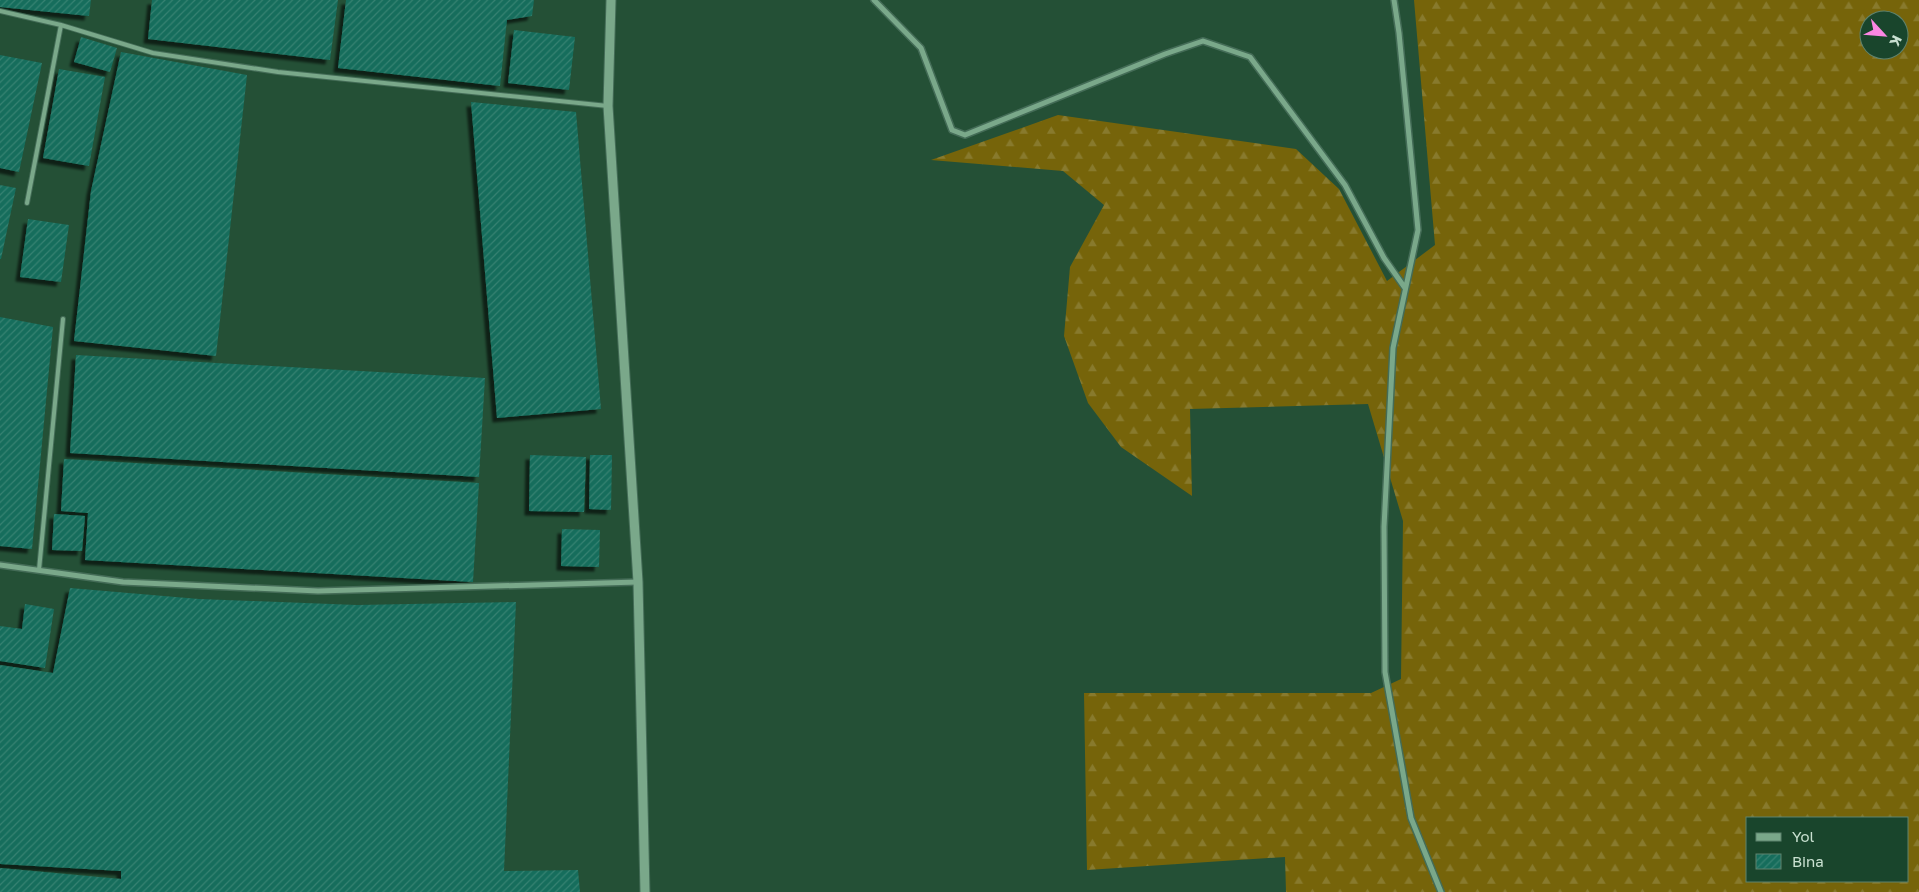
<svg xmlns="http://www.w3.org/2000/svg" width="1919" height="892" font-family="'Golos Text',sans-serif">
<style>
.forest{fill:url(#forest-firs);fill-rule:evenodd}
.building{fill:url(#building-hatch);filter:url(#shadow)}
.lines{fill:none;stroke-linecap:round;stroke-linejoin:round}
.service-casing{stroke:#446c57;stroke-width:6}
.minor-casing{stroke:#446c57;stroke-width:8}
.tertiary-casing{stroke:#446c57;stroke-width:11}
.service{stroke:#7aa88a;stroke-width:4}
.minor{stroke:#7aa88a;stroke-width:5}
.tertiary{stroke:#7aa88a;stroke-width:9}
</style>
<defs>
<pattern id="forest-firs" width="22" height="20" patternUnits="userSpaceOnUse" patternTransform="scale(1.25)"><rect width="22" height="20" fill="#76640a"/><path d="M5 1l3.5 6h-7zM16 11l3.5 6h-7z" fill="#887a2d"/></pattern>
<pattern id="building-hatch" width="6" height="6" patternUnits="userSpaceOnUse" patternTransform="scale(1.25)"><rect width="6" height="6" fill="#166d5c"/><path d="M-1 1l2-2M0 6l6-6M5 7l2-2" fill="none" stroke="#378272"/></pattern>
<filter id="shadow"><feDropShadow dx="-4.5" dy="4.5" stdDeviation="1" flood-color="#0009"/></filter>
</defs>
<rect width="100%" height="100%" fill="#245036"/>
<path class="forest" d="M1414 0H1919V892H1286L1285 857 1087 870 1084 693H1371L1401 679 1403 521 1368 404 1190 409 1192 496 1121 447 1088 403 1064 336 1070 267 1104 205 1063 171 931 160 1058 115 1296 149 1339 189 1387 281 1435 245ZM1869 20H1899V50H1869ZM1748 818H1908V881H1748Z"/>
<path class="building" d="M0 0H91L89 16 0 7Z
M152 0H338L330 60 148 39Z
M346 0H534L532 16 507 20 500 86 338 68Z
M514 30 575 37 569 90 508 83Z
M81 37 117 48 110 72 74 62Z
M121 52 247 75 216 356 74 341 91 191Z
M0 55 42 63 19 172 0 168Z
M59 69 105 77 89 166 43 158Z
M471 102 576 112 601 409 497 418Z
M0 185 16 188 1 259H0Z
M28 219 69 225 61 282 20 277Z
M0 317 53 327 32 549 0 546Z
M76 355 485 378 479 477 70 453Z
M530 455 586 457 584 512 529 511Z
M590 455H612L611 510 589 509Z
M64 459 479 483 473 582 85 560 88 513 61 511Z
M54 514 85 516 82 551 52 550Z
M562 529 600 530 599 567 561 566Z
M70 588 199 599 357 605 516 602 504 871 578 870 580 892H0V868L121 879V871L0 864V665L53 673Z
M25 604 54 609 45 668 0 661V626L22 629Z"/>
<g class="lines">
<g class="service-casing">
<path id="service" d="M0 11 61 25 153 53 278 72 608 106
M27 203 61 25
M39 570 63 319"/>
</g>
<g class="minor-casing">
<path id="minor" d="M874 0 921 48 952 130 965 135 1165 54 1203 41 1250 57 1345 185 1384 258 1405 288
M1394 0 1399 33 1418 230 1393 348 1384 527 1385 672 1411 818 1441 892
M0 565 123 582 318 591 638 582"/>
</g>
<g class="tertiary-casing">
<path id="tertiary" d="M611 0 608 106 638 582 645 892"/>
</g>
<use href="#service" class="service"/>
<use href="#minor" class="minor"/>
<use href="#tertiary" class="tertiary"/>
</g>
<rect x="1746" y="817" width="162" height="65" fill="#19452c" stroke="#5f836e"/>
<rect x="1756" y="833" width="25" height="8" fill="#7aa88a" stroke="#5f836e"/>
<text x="1792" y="842" font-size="15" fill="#c9e1d1">Yol</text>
<rect x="1756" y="854" width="25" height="15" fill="url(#building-hatch)" stroke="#5f836e"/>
<text x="1792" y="867" font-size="15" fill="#c9e1d1">Bina</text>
<g transform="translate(1884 35) rotate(116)"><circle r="24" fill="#19452c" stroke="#5f836e"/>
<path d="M0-4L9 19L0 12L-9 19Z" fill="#fc86e3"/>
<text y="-8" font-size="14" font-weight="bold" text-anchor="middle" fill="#c9e1d1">K</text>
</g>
</svg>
